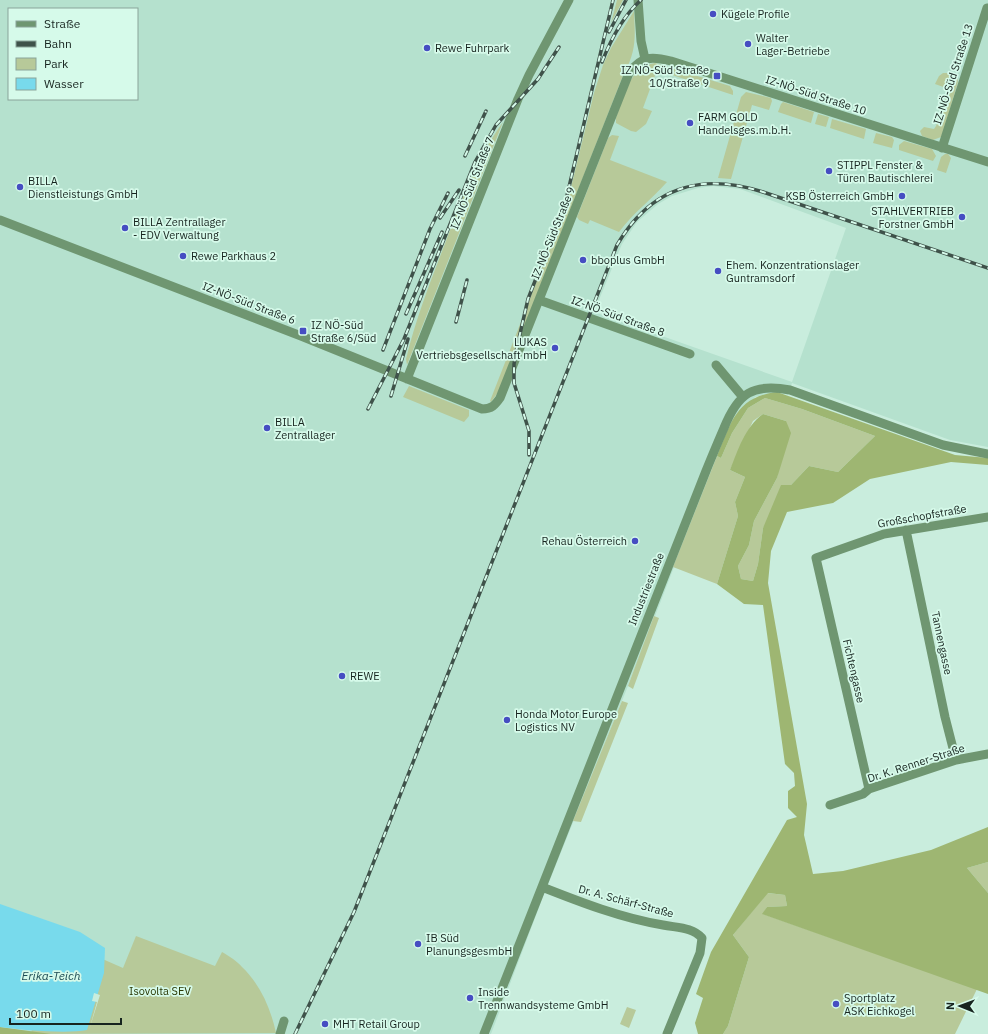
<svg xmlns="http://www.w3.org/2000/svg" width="988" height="1034" font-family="'IBM Plex Sans',sans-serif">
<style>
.built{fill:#b5e1ce;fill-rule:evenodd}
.green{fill:#b7c999}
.forest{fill:#9eb672}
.water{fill:#78daec}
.pier{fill:#c9eddd}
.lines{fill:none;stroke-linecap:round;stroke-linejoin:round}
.minor{stroke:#6f9671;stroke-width:9}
.rail-casing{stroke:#3f524a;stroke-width:3.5}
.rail{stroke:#d6faea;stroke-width:2;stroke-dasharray:6;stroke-linecap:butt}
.poi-dot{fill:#464dc2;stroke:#d6faea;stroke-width:1.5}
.labels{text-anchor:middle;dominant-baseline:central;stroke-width:3.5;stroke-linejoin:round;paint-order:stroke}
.poi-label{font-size:11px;fill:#17241f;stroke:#d6faea;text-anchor:start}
.street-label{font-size:11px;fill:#17241f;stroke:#d6faea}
.park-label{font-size:11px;fill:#283602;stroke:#d6faea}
.water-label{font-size:12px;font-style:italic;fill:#1f4c54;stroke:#d6faea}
</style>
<rect width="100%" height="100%" fill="#c9eddd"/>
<path class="built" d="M0 0H988V447L950 440 792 383 788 395 777 392 755 397 717 456 628 686 543 897 491 1034H0ZM9 9H137V99H9ZM713 186 740 189 846 228 792 382 594 312 622 244 637 222 658 204 672 196 698 188Z"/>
<path class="green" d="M617 0H623L611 23Z
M634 11C635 35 637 51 624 73L499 391 491 402 490 401 567 204 594 93 603 65 611 48Z
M655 63 730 86 733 91V95L657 70 643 108 652 111 646 124 636 132 631 131 616 123V118C624 96 629 67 655 63Z
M943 73H947L957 76 958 82 943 132 941 137 933 140 922 136 920 131 924 127 934 129 936 126 949 89 935 84 939 76Z
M746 92 771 98 772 101 769 110 752 105 731 179 718 178 741 97Z
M783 102 814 112 811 123 778 112 781 104Z
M818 114 829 117 826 127 815 124Z
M832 119 866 129 864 139 830 128Z
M503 122 407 365 406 359C416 318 431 280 446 241 462 199 477 158 503 122Z
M876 133 892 137 894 140 892 148 873 143Z
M612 135 619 136 610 160 667 182C651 200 633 213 619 232L590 220 588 224 579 220 577 217 608 138Z
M904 141 932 149 936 156 933 161 899 150V145Z
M945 154H948L951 158 946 173 937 170 941 157Z
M409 386 469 410V416L464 422 403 397Z
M765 398 802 409 875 436 838 472 809 466 791 485 763 528 758 564 753 581 741 579 738 566 749 545 754 521 777 478 786 421 763 414 753 421 730 470 745 477 735 502 738 516 717 584 673 567 717 456 721 458 732 433 748 408Z
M654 616 659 618 633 689 628 686Z
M622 701 628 703 581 822 573 821Z
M988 862V893L967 868Z
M767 893 785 895 787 906 767 907 763 914 977 989 955 1034H723L728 1026 749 957 733 935Z
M50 936 123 968 136 936 215 966 222 952C229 956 237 961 242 967 260 984 271 1009 276 1033L31 1034Z
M627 1007 636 1010 629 1028 620 1024Z"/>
<path class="forest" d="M777 392 955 455 988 458V465L951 462 870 479 833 503 787 512 771 551 768 583 807 804 804 835 813 874 843 871 931 850 988 827V862L967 868 988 893V994L762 914 767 907 787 906 785 895 768 893 733 935 749 957 728 1026 723 1034H698L695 1023 703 998 696 994 711 952 787 820 797 817 788 808V791L795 786 794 773 785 764 763 605 744 604 717 584 738 516 735 502 745 477 730 470C738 450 745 427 763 414L786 421 791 433 777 478 754 521 749 545 738 566 741 579 753 581 758 564 763 528 781 485H791L809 466 838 472 875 436 802 409 765 398 748 408 732 433 721 458 717 456C731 423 736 397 777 392Z
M0 1027 51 1034H0Z"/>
<path class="water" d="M0 904 80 932 105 948 104 973 87 1030C67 1034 22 1030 0 1027Z"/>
<path class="pier" d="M94 993 100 995 89 1030 97 1002 92 1001Z"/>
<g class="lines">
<path class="minor" d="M638 0 641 41 645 59
M942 148 987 8
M0 220 301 336 482 409C492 409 495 405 500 398L629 73C642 56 651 56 671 61L988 162
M539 300 690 354
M716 365 742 396
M407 379 518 99 529 75 569 0
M906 530 945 717 956 760
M869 789 816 558 884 534 988 517
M830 805 863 794 869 789 956 760 988 754
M542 887C580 902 621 918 663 925 678 928 692 927 702 938L700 953 667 1034
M280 1034 284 1021
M484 1034 706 471C712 456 718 442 724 428 738 393 753 383 790 390L943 445 988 454"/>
<g class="rail-casing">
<path id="rail" d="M609 32 626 0
M602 62C611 39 623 16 641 0
M465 156 486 111
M440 218 459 190
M406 314 442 232
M456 322 467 280
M383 350 430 229 448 193
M391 396 408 339
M368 409 404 339 475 162 496 125 538 79 559 47
M529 455V431L514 383V364L517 347 528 299 565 204 613 0
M295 1034 354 912 617 245C651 187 700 172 763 192L988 268"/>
</g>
<use href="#rail" class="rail"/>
</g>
<g class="poi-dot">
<circle cx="713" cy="14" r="4"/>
<circle cx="748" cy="44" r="4"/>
<circle cx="427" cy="48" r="4"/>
<rect x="713" y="72" width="8" height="8" rx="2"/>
<circle cx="690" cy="123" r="4"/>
<circle cx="829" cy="171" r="4"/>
<circle cx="20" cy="187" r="4"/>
<circle cx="902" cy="196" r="4"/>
<circle cx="962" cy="217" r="4"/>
<circle cx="125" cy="228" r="4"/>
<circle cx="183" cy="256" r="4"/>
<circle cx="583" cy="260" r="4"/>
<circle cx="718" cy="271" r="4"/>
<rect x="299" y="327" width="8" height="8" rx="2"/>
<circle cx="555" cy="348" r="4"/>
<circle cx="267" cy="428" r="4"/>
<circle cx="635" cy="541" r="4"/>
<circle cx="342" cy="676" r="4"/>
<circle cx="507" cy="720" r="4"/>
<circle cx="418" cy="944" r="4"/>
<circle cx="470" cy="998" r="4"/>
<circle cx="836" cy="1004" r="4"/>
<circle cx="325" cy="1024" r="4"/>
</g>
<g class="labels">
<g class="poi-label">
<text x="721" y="14">Kügele Profile</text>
<text x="756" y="38">Walter<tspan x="756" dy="13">Lager-Betriebe</tspan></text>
<text x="435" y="48">Rewe Fuhrpark</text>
<text x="709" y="70" text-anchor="end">IZ NÖ-Süd Straße<tspan x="709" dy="13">10/Straße 9</tspan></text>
<text x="698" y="117">FARM GOLD<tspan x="698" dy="13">Handelsges.m.b.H.</tspan></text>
<text x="837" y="165">STIPPL Fenster &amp;<tspan x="837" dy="13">Türen Bautischlerei</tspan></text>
<text x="28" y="181">BILLA<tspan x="28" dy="13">Dienstleistungs GmbH</tspan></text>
<text x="894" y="196" text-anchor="end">KSB Österreich GmbH</text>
<text x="954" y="211" text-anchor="end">STAHLVERTRIEB<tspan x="954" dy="13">Forstner GmbH</tspan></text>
<text x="133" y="222">BILLA Zentrallager<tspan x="133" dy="13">- EDV Verwaltung</tspan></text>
<text x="191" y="256">Rewe Parkhaus 2</text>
<text x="591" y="260">bboplus GmbH</text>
<text x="726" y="265">Ehem. Konzentrationslager<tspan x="726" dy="13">Guntramsdorf</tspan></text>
<text x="311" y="325">IZ NÖ-Süd<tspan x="311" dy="13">Straße 6/Süd</tspan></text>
<text x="547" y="342" text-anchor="end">LUKAS<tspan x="547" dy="13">Vertriebsgesellschaft mbH</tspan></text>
<text x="275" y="422">BILLA<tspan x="275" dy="13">Zentrallager</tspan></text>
<text x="627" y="541" text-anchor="end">Rehau Österreich</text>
<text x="350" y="676">REWE</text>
<text x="515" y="714">Honda Motor Europe<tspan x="515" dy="13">Logistics NV</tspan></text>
<text x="426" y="938">IB Süd<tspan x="426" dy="13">PlanungsgesmbH</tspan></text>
<text x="478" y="992">Inside<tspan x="478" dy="13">Trennwandsysteme GmbH</tspan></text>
<text x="844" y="998">Sportplatz<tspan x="844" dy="13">ASK Eichkogel</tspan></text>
<text x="333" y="1024">MHT Retail Group</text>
</g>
<g class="street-label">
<text transform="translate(953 74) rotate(-72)">IZ-NÖ-Süd Straße 13</text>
<text transform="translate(816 95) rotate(18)">IZ-NÖ-Süd Straße 10</text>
<text transform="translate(472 183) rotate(-68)">IZ-NÖ-Süd Straße 7</text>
<text transform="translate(553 233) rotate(-68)">IZ-NÖ-Süd Straße 9</text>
<text transform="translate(249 303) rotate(21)">IZ-NÖ-Süd Straße 6</text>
<text transform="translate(618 316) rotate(20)">IZ-NÖ-Süd Straße 8</text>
<text transform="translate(922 516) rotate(-10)">Großschopfstraße</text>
<text transform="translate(646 589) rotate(-68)">Industriestraße</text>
<text transform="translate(942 643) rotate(78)">Tannengasse</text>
<text transform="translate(854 671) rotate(77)">Fichtengasse</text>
<text transform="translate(916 763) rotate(-18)">Dr. K. Renner-Straße</text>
<text transform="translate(626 901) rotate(15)">Dr. A. Schärf-Straße</text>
</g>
<g class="park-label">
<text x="160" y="991">Isovolta SEV</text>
</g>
<g class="water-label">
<text x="51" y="975">Erika-Teich</text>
</g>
</g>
<rect x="8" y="8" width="130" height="92" fill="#d6faea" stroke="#8aa499"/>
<rect x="16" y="21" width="20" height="6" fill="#6f9671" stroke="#8aa499"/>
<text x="44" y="28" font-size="12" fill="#17241f">Straße</text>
<rect x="16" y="41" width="20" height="6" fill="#3f524a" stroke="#8aa499"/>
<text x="44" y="48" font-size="12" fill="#17241f">Bahn</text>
<rect x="16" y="58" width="20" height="12" fill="#b7c999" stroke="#8aa499"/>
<text x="44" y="68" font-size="12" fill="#17241f">Park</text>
<rect x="16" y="78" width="20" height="12" fill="#78daec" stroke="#8aa499"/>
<text x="44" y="88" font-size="12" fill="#17241f">Wasser</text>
<g transform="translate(960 1006) rotate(271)" stroke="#d6faea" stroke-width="3" paint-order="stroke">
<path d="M0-3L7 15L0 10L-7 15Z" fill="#17241f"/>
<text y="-6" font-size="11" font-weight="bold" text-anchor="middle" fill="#17241f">N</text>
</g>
<path d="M10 1018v6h111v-6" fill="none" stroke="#17241f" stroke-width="2"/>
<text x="16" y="1018" font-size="12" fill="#17241f" stroke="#d6faea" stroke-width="3" paint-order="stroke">100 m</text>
</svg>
